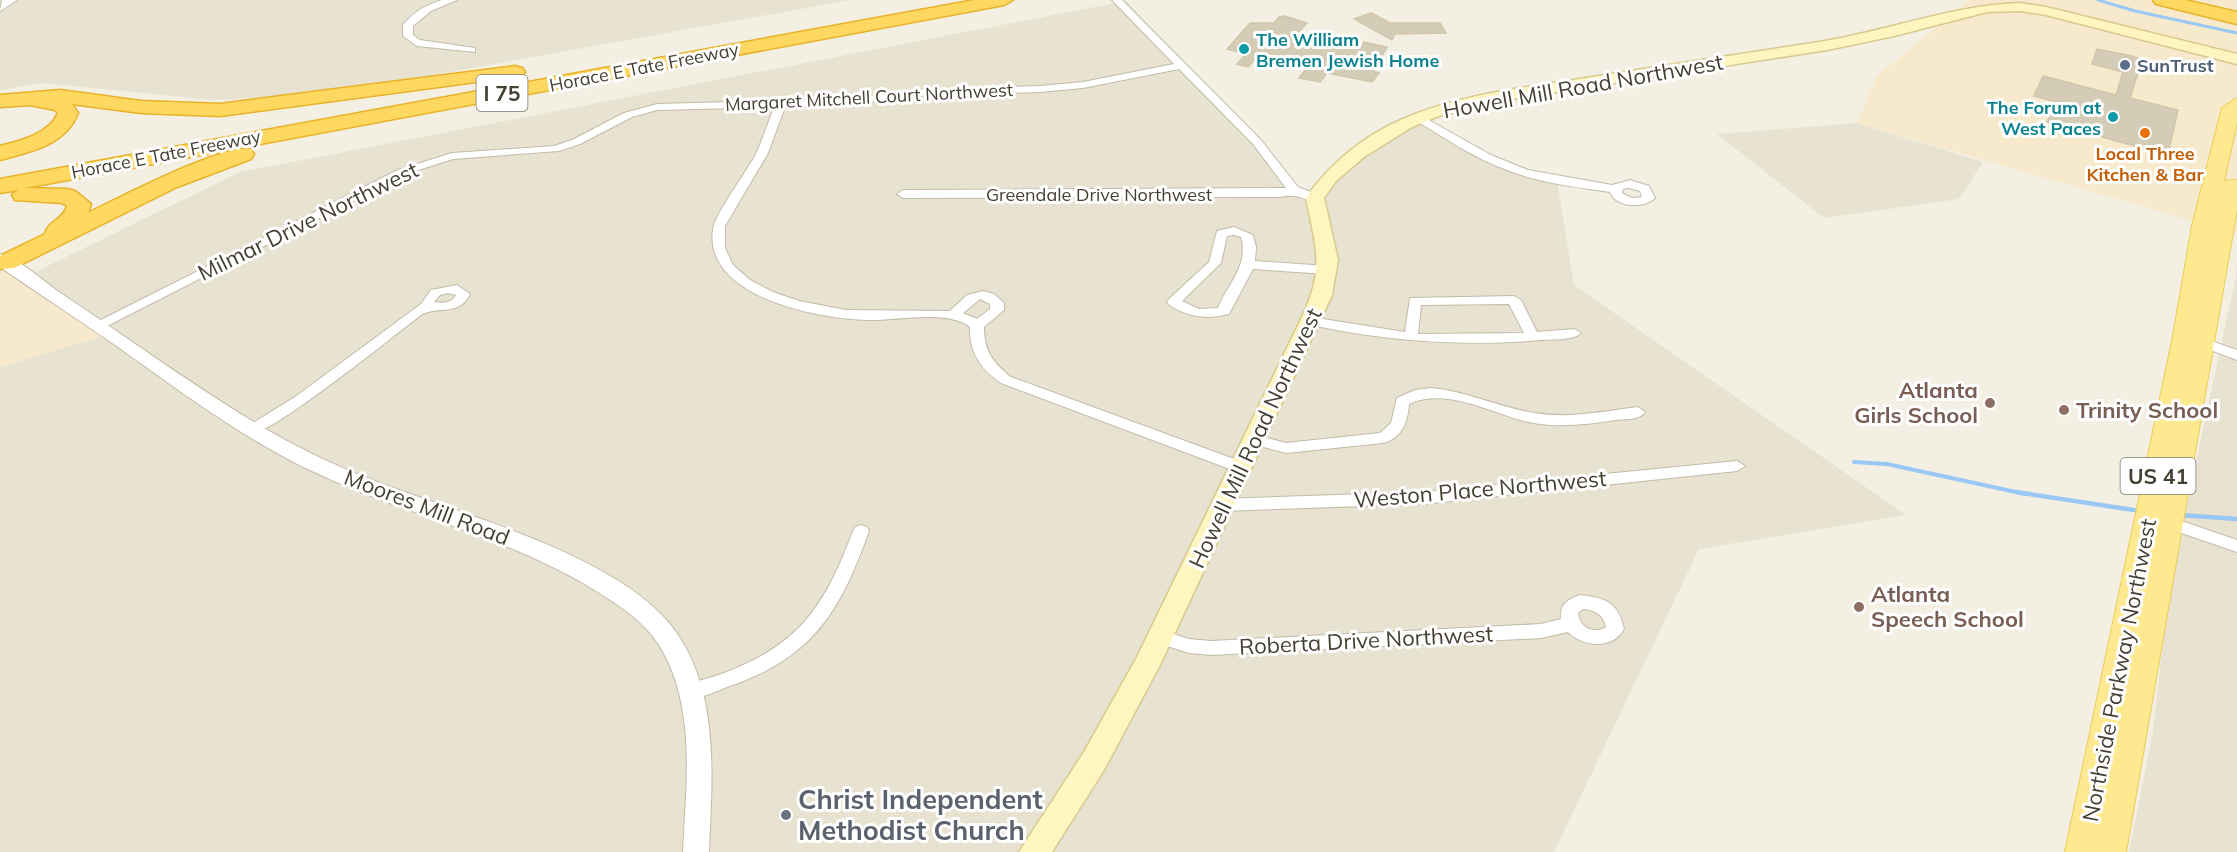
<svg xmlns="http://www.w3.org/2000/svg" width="2237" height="852" font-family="Mulish,sans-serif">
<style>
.residential{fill:#e8e2d1}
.commercial{fill:#f7e9cc}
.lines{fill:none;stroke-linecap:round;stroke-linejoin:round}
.stream-far2{stroke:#9ac8f5;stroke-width:3}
.stream-far1{stroke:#9ac8f5;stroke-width:4}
.stream{stroke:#9ac8f5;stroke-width:4.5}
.building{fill:#d5ccb8;stroke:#d1c5ab;stroke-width:1.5}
.minor-casing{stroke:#c2bba8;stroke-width:2}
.tertiary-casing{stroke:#c2bba8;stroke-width:2}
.secondary-casing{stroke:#d6ca8f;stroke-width:3}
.primary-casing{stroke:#eccc58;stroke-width:2}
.motorway-casing{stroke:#e9b228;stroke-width:3}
.minor{fill:#fff;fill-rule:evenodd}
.tertiary{fill:#fff;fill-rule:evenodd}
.secondary{fill:#fff5c1;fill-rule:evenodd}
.primary{fill:#ffe990;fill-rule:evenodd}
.motorway{fill:#ffd862;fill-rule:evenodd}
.culture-dot{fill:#0f9aa8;stroke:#fff;stroke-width:2}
.service-dot{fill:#5c6f8a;stroke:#fff;stroke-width:2}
.food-dot{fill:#e8710a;stroke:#fff;stroke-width:2}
.education-dot{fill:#8d6e63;stroke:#fff;stroke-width:2}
.worship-dot{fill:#6b7280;stroke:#fff;stroke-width:2}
.labels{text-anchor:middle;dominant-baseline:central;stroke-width:6;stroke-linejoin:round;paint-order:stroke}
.far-culture-label{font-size:18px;font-weight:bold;fill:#0d838f;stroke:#fff;text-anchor:start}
.far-service-label{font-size:18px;font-weight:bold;fill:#4e5e75;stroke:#fff;text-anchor:start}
.far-street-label{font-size:18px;fill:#454033;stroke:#fff}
.far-food-label{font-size:18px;font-weight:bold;fill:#c56008;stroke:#fff}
.shield{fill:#fff;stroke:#7d7970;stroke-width:1.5}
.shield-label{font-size:21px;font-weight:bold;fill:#454033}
.street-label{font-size:22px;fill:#454033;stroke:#fff}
.education-label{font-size:22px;font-weight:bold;fill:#785e54;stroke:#fff;text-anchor:start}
.near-worship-label{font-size:27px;font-weight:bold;fill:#5b616d;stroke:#fff;text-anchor:start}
</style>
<rect width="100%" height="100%" fill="#f3f0e3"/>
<path class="residential" d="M0 0H851L333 93 214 100 42 83 0 90Z
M1126 1 1306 197 1414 112 1482 152 1557 180 1574 285 1906 515 1699 549 1554 852H0V367L117 332 31 274 240 172Z
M1857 123 1983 162 1959 199 1824 218 1717 134Z
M2237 257V852H2129L2153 731 2170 582 2236 276Z"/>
<path class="commercial" d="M1969 0H2237V234L1857 123 1877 76Z
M0 271 31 274 117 332 0 367Z"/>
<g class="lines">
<path class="stream-far2" d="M2098 0 2135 11 2237 33"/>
<path class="stream-far1" d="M1854 462 1887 464 2025 494"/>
<path class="stream" d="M2016 492 2140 511
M2180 515 2237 519"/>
</g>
<path class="building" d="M1371 13 1390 23H1440L1446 33 1395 34 1392 40 1354 19Z
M1285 16 1307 23 1296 35 1362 47 1364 42 1387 47 1373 71 1379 73 1372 82 1327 73 1320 82 1299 78 1306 69 1256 58 1248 67 1237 64 1246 54 1227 49 1250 23H1274L1279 17Z
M2097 49 2132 56 2142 60 2130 98 2178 110 2168 155 2047 122 2056 102 2034 96 2043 76 2116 95 2123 72 2092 64Z"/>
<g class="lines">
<g class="minor-casing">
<path id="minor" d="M442 0H457L431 11 413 26V35L420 40 475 48V52L417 46 403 36V25C413 12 426 5 442 0Z
M1112 0H1122L1261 140 1298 187 1319 195V201C1305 203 1300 192 1280 197L903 198 897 194 903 190 1286 188 1253 144 1179 69 1083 88 1040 92 913 96 849 105 785 107 768 153 725 226V248L733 265 750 280 773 292 799 301 846 310 950 311 967 295 983 291 994 294 1004 303V310L984 327C984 351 993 363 1011 377L1245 463 1248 467 1245 471H1235L1001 383C981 369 969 353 970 327 947 309 897 321 868 320 818 319 703 297 713 229 715 214 747 171 756 154 763 139 768 123 774 107L657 110 632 117 580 144 559 151 453 159 406 174 103 328 98 329 91 325 398 170 452 153 554 146 572 140 624 113 657 104 849 99 913 90 1040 86 1083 82 1174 64ZM980 299 990 304V309L977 319 963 313Z
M1418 114 1491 155 1528 170 1612 185 1630 180 1649 186 1655 198C1644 209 1616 208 1610 192 1576 187 1540 183 1507 170 1474 158 1444 138 1414 119V115ZM1629 188 1640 191 1642 197 1632 198 1622 193 1623 189Z
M1234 227 1253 235 1256 247 1255 261 1327 266 1333 270 1327 274 1253 269 1229 314C1206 320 1189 317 1169 305L1167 302 1169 299 1209 262 1217 231ZM1234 235 1241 237C1249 266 1228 283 1218 308L1199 309 1182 301 1221 263 1227 236Z
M457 285 470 294C459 317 439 305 421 315 397 333 267 439 248 434L245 430 248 426 295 397 421 304 431 290ZM448 293 456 295C451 304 443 303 434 302L440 295Z
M1514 296 1521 300 1537 332 1574 329 1581 333C1573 341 1552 339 1541 340 1460 347 1389 341 1310 325L1303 321 1310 317 1405 332 1410 298ZM1509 304 1524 333 1418 334 1421 305Z
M2194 335 2237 350V360L2189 342 2187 339 2189 336Z
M1431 388C1467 391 1500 408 1535 413 1570 419 1604 411 1638 407L1645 412C1640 420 1625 419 1616 420 1589 424 1561 428 1533 423 1495 416 1449 386 1409 404 1408 422 1402 438 1383 443L1286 453 1248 443 1245 439 1253 434 1286 443 1380 433 1391 423 1397 398 1415 390Z
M1737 461 1745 466 1737 471 1423 504 1223 511 1217 509 1215 505 1217 501 1223 499 1423 492Z
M2164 515 2237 540V552L2158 525 2156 521 2158 517Z
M861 525 867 527 869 531C840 612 813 658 727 687 715 692 697 701 683 696L681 691 683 686C697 681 710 678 724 673 801 644 825 605 853 531L855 527Z
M1580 595C1606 598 1618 602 1624 629 1613 650 1582 647 1568 632L1541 638 1211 655 1189 653 1155 642 1152 637 1155 632 1161 630 1189 639 1211 641 1541 624 1561 619C1559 606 1567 599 1580 595ZM1583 609C1595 610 1603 614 1606 627 1594 635 1579 627 1578 613Z"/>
</g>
<g class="tertiary-casing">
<path id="tertiary" d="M2 0H17L0 11Z
M0 254C20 259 42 280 59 292 125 336 189 383 257 424 296 447 337 467 380 483 464 515 611 554 669 623 721 686 712 776 709 852H683C686 785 697 706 659 645 645 623 623 608 601 594 504 532 387 512 286 458 226 426 173 386 118 347 79 320 39 294 0 267Z"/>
</g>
<g class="secondary-casing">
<path id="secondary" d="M2020 3 2046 7 2237 54V64L2046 15 2020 11 1987 12 1894 36 1827 50 1518 98 1439 116 1412 127 1364 157 1336 181 1324 198 1338 260 1332 295 1160 665 1104 770 1052 852H1019L1084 752 1137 657 1302 317C1325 268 1316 248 1306 198 1329 164 1365 135 1403 119 1457 95 1521 88 1579 79 1661 66 1743 54 1825 41 1890 30 1954 5 2020 3Z"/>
</g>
<g class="primary-casing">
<path id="primary" d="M2237 98V122L2224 181 2237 180V209L2126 852H2065L2173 336 2192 226 2222 108Z"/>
</g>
<g class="motorway-casing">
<path id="motorway" d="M975 0H1013L1004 5 25 188 67 189 75 191 91 204 88 213C117 199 225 143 251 149L254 154 251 159 177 187 14 268 0 269V256L45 234C47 222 64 219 67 206L62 203 15 200 12 195 18 190 0 193V179Z
M2153 0H2185L2237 12V24L2156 4Z
M515 66 522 68 525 72 522 76 220 116 141 113 72 104 78 113C66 145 30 152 0 160V146C20 141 49 134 58 113L55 110 30 105 0 107V95L60 90 141 101 220 104Z"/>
</g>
<use href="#minor" class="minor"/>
<use href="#tertiary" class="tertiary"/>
<use href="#secondary" class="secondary"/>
<use href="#primary" class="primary"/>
<use href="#motorway" class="motorway"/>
</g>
<g class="culture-dot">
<circle cx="1244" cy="49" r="6"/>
<circle cx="2113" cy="117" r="6"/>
</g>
<circle class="service-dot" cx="2125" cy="65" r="6"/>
<circle class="food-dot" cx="2145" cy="133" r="6"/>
<g class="education-dot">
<circle cx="1990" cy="403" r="6"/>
<circle cx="2064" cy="410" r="6"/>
<circle cx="1859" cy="607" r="6"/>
</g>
<circle class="worship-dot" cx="786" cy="815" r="6"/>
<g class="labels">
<g class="far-culture-label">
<text x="1256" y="39">The William<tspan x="1256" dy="21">Bremen Jewish Home</tspan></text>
<text x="2101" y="107" text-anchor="end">The Forum at<tspan x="2101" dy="21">West Paces</tspan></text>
</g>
<g class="far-service-label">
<text x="2137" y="65">SunTrust</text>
</g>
<g class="far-street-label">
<text transform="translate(644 67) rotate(-11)">Horace E Tate Freeway</text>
<text transform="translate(869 97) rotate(-3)">Margaret Mitchell Court Northwest</text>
<text transform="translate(166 154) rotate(-11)">Horace E Tate Freeway</text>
<text x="1099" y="194">Greendale Drive Northwest</text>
</g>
<g class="far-food-label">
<text x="2145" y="153">Local Three<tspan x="2145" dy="21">Kitchen &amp; Bar</tspan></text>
</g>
<g class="shield">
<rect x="476.5" y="75" width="51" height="36" rx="4.5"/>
<rect x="2120.5" y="458" width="75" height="36" rx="4.5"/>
</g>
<g class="shield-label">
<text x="502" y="93">I 75</text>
<text x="2158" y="476">US 41</text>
</g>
<g class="street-label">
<text transform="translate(1583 86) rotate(-10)">Howell Mill Road Northwest</text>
<text transform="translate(308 221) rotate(-26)">Milmar Drive Northwest</text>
<text transform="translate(1255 438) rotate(-65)">Howell Mill Road Northwest</text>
<text transform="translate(1480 489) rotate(-5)">Weston Place Northwest</text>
<text transform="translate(427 507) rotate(21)">Moores Mill Road</text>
<text transform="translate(1366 640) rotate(-3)">Roberta Drive Northwest</text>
<text transform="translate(2119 670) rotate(-79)">Northside Parkway Northwest</text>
</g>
<g class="education-label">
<text x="1978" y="390" text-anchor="end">Atlanta<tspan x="1978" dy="25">Girls School</tspan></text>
<text x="2076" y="410">Trinity School</text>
<text x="1871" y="594">Atlanta<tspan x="1871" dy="25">Speech School</tspan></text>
</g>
<g class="near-worship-label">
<text x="798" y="799">Christ Independent<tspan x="798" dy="31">Methodist Church</tspan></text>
</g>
</g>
</svg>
